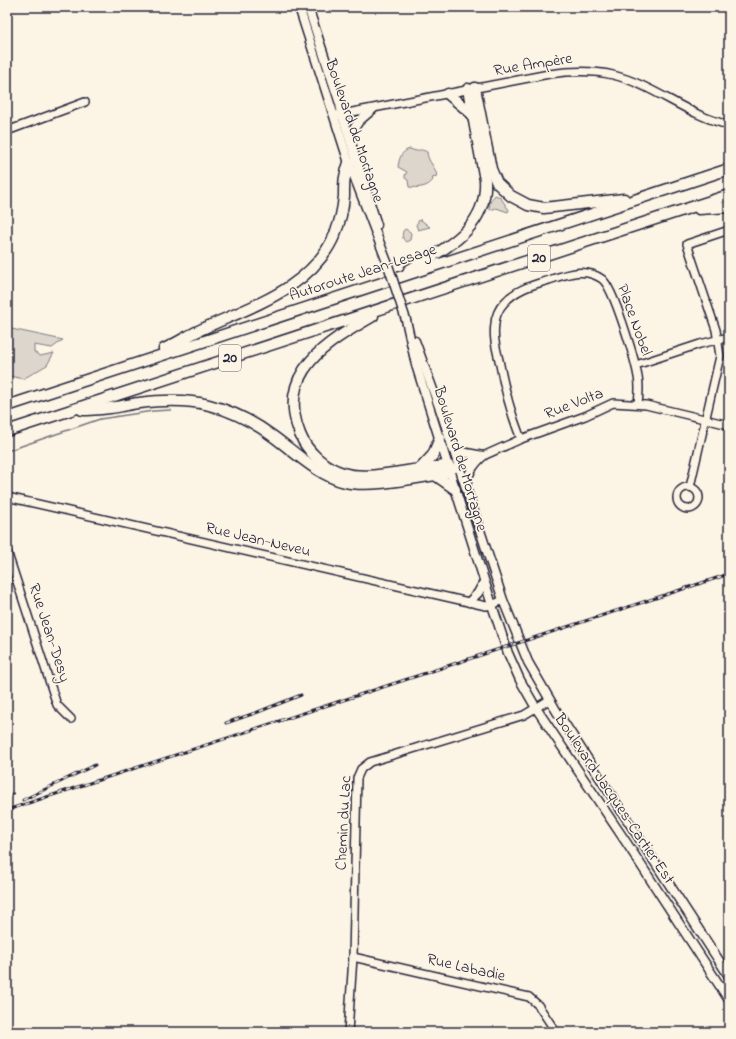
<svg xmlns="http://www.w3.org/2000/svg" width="736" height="1039" font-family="'Indie Flower',sans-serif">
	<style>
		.green { fill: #dcd6cc; stroke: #7f7c84 }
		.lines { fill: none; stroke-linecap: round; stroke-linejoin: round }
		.stream { stroke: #78757e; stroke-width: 1.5 }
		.minor-casing { stroke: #22223b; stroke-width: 10 }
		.major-casing { stroke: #22223b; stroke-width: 11 }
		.highway-casing { stroke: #22223b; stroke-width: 13 }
		.minor { stroke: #fcf5e5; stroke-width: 7 }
		.major { stroke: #fcf5e5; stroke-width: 8 }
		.highway { stroke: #fcf5e5; stroke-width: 10 }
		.rail-casing { stroke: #22223b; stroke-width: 3 }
		.rail { stroke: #fcf5e5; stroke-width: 1.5; stroke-dasharray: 4.5; stroke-linecap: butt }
		.major-bridge-casing { stroke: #22223b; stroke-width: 11; stroke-linecap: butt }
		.major-bridge { stroke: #fcf5e5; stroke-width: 8 }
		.labels { text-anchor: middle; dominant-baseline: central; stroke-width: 3.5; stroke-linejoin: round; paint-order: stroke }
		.shield { fill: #fcf5e5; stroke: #63616e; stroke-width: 1 }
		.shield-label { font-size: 15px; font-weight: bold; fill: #22223b }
		.street-label { font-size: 16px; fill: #22223b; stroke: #fcf5e5 }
	</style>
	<rect width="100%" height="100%" fill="#fcf5e5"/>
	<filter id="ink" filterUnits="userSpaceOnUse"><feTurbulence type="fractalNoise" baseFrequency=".025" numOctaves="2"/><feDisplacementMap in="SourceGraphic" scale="8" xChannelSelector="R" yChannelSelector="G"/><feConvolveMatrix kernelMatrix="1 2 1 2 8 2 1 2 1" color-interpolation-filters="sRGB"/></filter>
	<g filter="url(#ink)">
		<g class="green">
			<path d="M410 149 416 151C420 149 423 150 427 152 428 163 435 165 437 176L432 177 433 180C427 188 418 188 409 187L408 180 405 178V175L407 172 398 167C399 159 401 151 410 149Z"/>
			<path d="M495 195 500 197 509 210 508 212 496 208 490 210C488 204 491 200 495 195Z"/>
			<path d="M419 220H421L430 227 418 230 416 225Z"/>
			<path d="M405 229 409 231 411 233 410 240 406 242C402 239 402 235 403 231Z"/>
			<path d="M7 328 63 340 52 348 34 345V352L40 356 54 353 47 365 23 379 10 376 7 377Z"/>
		</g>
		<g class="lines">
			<path class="stream" d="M7 451 100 419 153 411 171 410"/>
			<defs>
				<g id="minor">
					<path d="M337 115 549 74C570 71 592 70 613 75 654 85 688 116 729 125"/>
					<path d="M7 131 85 102"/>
					<path d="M636 365 700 344 729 337"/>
					<path d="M521 439C511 414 504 387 499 360 496 348 493 337 495 324 495 317 499 308 504 303 516 289 533 285 549 280 567 274 585 267 602 279 614 288 635 360 638 377 640 386 639 395 638 404"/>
					<path d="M454 469 521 439 585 416 613 403 646 405 729 425"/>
					<circle cx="688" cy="498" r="11"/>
					<path d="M690 487 720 356 716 330 687 244 729 230"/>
					<path d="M7 497 486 606 492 605 503 600"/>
					<path d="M7 551 57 705 71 719"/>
					<path d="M353 957 529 997 538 1005 556 1032"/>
					<path d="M348 1032 353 957 357 778 361 769 370 762 524 715 549 700"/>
				</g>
				<g id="major">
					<path d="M299 7 349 163 387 262"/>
					<path d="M308 7 340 104 342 115 377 225"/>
					<path d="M349 136 359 121 373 109"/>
					<path d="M406 320 416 365 492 605 508 653 520 680 536 708 626 842 729 1000"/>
					<path d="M415 341 440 409 503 600 528 662 557 712 729 976"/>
					<path d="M452 447 461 452 483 456"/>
					<path d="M466 487C468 473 473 465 483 456"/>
					<path d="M469 602 478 593 484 582"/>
				</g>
				<g id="highway">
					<path d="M475 88 491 169 497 183 511 196 528 205 544 208 624 199"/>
					<path d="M448 94 472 114"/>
					<path d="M699 209 729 207"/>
					<path d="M409 270C445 248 488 229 485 180L468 89"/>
					<path d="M373 316C328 342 275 372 300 434 307 452 324 467 343 473 371 482 418 466 449 466"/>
					<path d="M164 349C175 344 186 337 196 332 247 307 311 291 335 234 340 222 343 209 344 196 344 183 344 175 349 163"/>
					<path d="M7 406 729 169"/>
					<path d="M82 410C91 410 101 409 110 408 120 407 129 404 139 403 162 400 187 399 209 405 232 411 254 422 274 437 296 453 318 475 345 482 370 488 415 478 441 474L450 471"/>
					<path d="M7 431 729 195"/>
					<path d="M421 468 433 455 440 438"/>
					<path d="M435 475 455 489"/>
				</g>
			</defs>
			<use href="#minor" class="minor-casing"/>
			<use href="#major" class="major-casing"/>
			<use href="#highway" class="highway-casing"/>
			<use href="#minor" class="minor"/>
			<use href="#major" class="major"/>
			<use href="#highway" class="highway"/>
			<defs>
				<g id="rail">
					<path d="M226 723 258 712 301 695"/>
					<path d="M7 796 13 794"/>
					<path d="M23 800 95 765"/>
					<path d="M7 810 729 574"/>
				</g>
			</defs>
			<use href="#rail" class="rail-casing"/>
			<use href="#rail" class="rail"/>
			<defs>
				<path id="major-bridge" d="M387 262 406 320"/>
			</defs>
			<use href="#major-bridge" class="major-bridge-casing"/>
			<use href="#major-bridge" class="major-bridge"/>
		</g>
	</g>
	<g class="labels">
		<g class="shield">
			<rect x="528" y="245" width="22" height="26" rx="3"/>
			<rect x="219" y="345" width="22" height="26" rx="3"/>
		</g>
		<g class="shield-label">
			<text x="539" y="258">20</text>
			<text x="230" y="358">20</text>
		</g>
		<g class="street-label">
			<text transform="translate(533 65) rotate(-9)">Rue Ampère</text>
			<text transform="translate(354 131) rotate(71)">Boulevard de Mortagne</text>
			<text transform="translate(363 273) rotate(-18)">Autoroute Jean-Lesage</text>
			<text transform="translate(634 320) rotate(70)">Place Nobel</text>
			<text transform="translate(574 404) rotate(-21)">Rue Volta</text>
			<text transform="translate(460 459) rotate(73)">Boulevard de Mortagne</text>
			<text transform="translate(258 540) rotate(13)">Rue Jean-Neveu</text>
			<text transform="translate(49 633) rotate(72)">Rue Jean-Desy</text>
			<text transform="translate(614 799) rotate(56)">Boulevard Jacques-Cartier Est</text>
			<text transform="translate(344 823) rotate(-87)">Chemin du Lac</text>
			<text transform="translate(466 968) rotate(13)">Rue Labadie</text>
		</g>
	</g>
	<rect width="736" height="1039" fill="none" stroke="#fcf5e5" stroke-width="24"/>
	<rect x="12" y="12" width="712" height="1015" fill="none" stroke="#22223b" stroke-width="1.5" filter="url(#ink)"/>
</svg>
